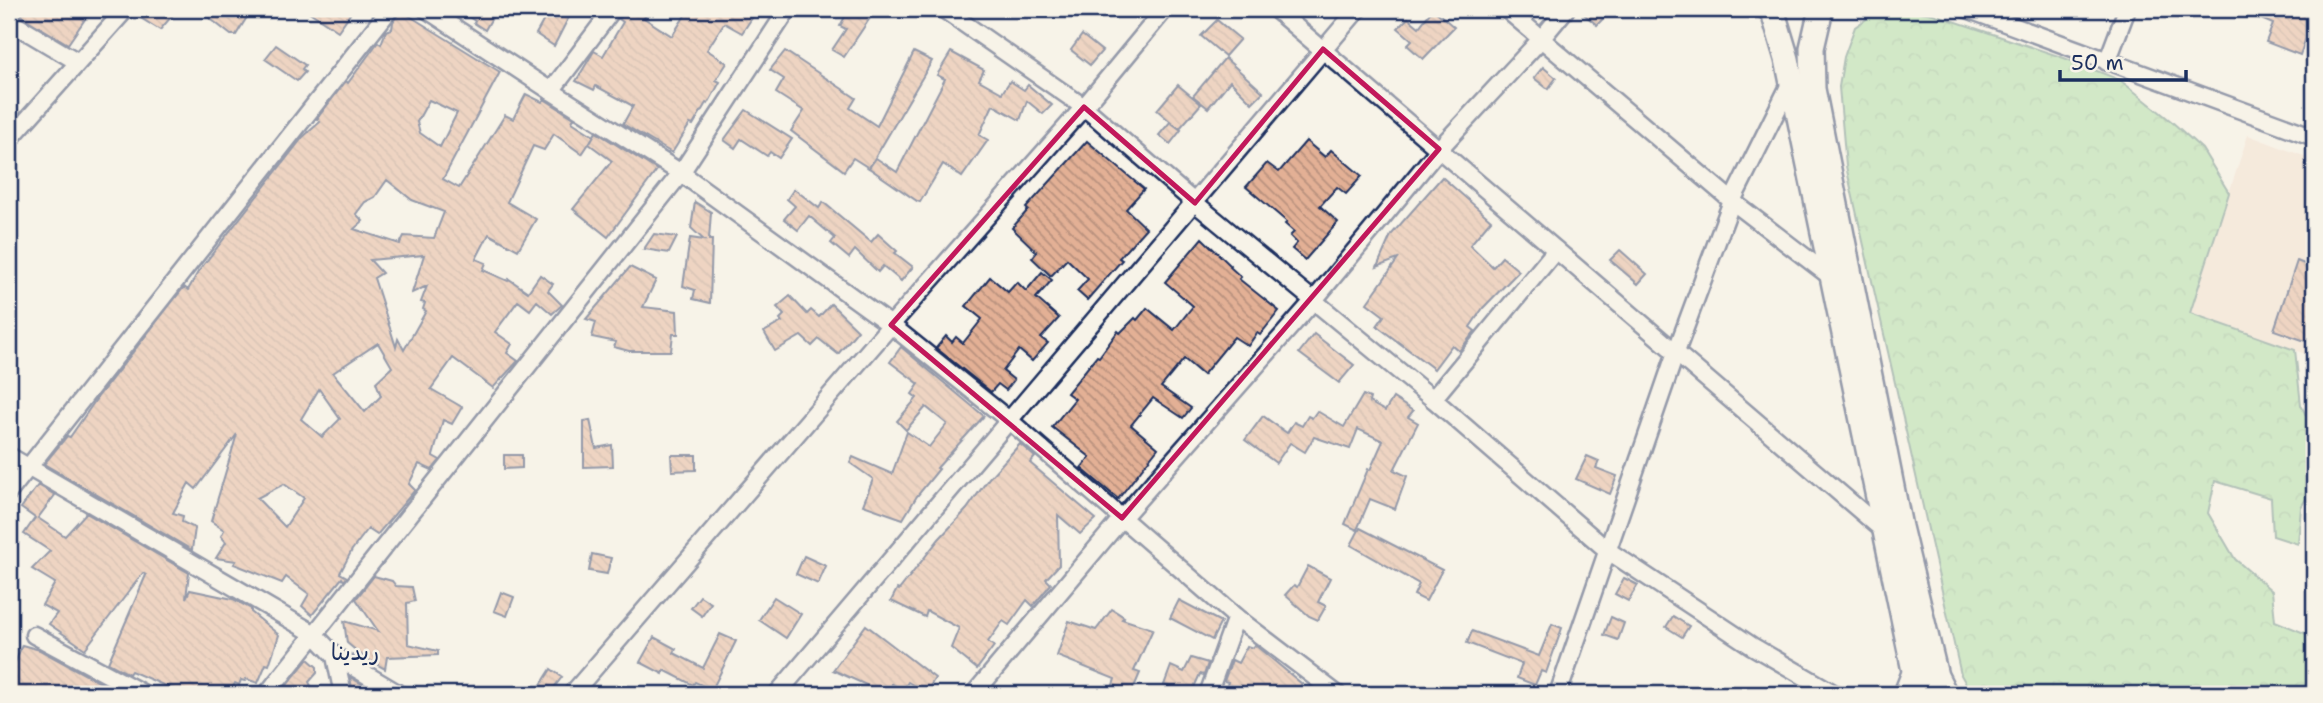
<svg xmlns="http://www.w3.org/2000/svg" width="2323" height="703" font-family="'Shantell Sans','Playpen Sans Arabic',sans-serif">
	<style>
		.built { fill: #f1dfcf }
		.forest { fill: url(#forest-crowns); stroke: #608680; stroke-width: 2 }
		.building { fill: url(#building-back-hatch); stroke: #1b2f5e; stroke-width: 2; fill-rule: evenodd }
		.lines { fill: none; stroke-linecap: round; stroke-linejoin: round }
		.minor-casing { stroke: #1b2f5e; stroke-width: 21 }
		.secondary-casing { stroke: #1b2f5e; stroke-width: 28 }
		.minor { stroke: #f7f3e8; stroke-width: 16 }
		.secondary { stroke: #f7f3e8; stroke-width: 23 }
		.marked { fill: none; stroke: #c2185b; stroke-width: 5; stroke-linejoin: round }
		.labels { text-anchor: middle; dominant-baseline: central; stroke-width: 5; stroke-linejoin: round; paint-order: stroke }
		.neighbourhood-label { font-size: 23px; fill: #1b2f5e; stroke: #f7f3e8 }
	</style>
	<defs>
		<pattern id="forest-crowns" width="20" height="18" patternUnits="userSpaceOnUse" patternTransform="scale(1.75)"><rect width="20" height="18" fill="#a4dca1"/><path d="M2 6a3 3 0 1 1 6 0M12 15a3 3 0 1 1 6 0" fill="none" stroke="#8dbd8d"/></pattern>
		<pattern id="building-back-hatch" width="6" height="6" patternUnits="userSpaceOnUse" patternTransform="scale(1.75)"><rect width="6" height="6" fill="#e3b095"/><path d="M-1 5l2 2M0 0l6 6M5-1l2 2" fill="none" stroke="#b7907d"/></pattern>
	</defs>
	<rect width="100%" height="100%" fill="#f7f3e8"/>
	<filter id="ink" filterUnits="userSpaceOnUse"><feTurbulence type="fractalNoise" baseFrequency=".0143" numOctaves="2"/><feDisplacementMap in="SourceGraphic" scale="14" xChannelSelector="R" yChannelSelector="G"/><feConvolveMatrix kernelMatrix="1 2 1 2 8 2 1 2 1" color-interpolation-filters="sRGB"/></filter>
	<g filter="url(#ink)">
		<path class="built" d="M2248 135 2314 160V357L2190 313Z"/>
		<path class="forest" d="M1902 9 1933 14 2064 58 2120 80 2171 121 2202 149 2229 193 2190 313 2295 350 2301 405 2314 432V486L2301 507 2298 544 2273 536 2271 498 2215 481 2208 513 2235 559 2272 591 2275 621 2314 637V694H1980L1969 689 1961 675 1846 166 1839 87 1844 57 1855 27 1877 12Z"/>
		<g class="building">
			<path d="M26 9H92L68 44 21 16Z"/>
			<path d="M146 9H178L160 30 139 17Z"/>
			<path d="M198 9H252L236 35H231Z"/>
			<path d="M305 9H341L350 14 338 31Z"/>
			<path d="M456 9H497L485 30 474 23 475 21Z"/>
			<path d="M550 9H573L554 46 536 34Z"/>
			<path d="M626 9H650L644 18 672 36 689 9H758L742 33 724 23 707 50 727 63 716 80 720 82 708 104 706 103 693 125 690 124 672 153 623 124 633 106 596 86 594 90 576 81 594 51 603 56 623 22 619 19Z"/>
			<path d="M849 9H876L844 57 832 50 846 29 840 26Z"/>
			<path d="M1433 9 1454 27 1423 59 1407 45 1412 40 1398 28 1408 18 1419 27Z"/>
			<path d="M1578 9H1612L1597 25Z"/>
			<path d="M2237 9H2287L2313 18 2300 55 2266 42 2273 24Z"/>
			<path d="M400 10 500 72 443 179 459 188 505 115 513 119 526 94 542 102 544 99 574 118 572 122 594 136 582 154 554 134 544 150 533 146 507 202 536 219 518 250 489 234 476 259 486 263 483 270 508 281 509 279 528 292 540 275 553 284 548 291 562 305 552 314 537 301 530 310 518 301 495 332 512 344 507 353 518 361 493 388 453 358 431 389 462 407 452 424 443 420 433 456 440 460 432 470 419 464 409 484 415 490 377 535 368 529 352 550 340 573 347 577 344 581 342 578 312 615 302 606 309 594 286 577 282 583 234 564 236 561 216 558 226 542 221 536 224 530 211 521 237 434 196 489 189 483 173 513 183 516 182 522 195 528 192 550 44 464 67 436 70 437 97 398 184 287 188 290 198 272 303 137 320 122 317 119 319 116 346 81 348 83 378 42 381 44 386 31 392 29 393 22ZM429 100 457 113 440 147 420 133 417 122ZM387 180 412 200 444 212 434 238 404 236 400 244 354 229 363 221 356 214 365 202 375 197ZM424 255 412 293 427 286 421 302 425 303 423 309 426 311 404 350 398 339 396 347 374 278 382 273 370 260ZM378 343 392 367 376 382 381 396 365 412 333 373ZM319 389 340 419 322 437 301 419ZM284 484 304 498 285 527 257 498Z"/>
			<path d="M1217 20 1240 39 1225 56 1201 36Z"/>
			<path d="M1082 35 1102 51 1090 65 1071 50Z"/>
			<path d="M276 45 305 65 302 69 305 72 297 81 265 59Z"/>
			<path d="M785 51 856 98 850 108 877 126 914 52 932 61 869 168 853 158 844 171 791 131 804 111 776 93 784 79 770 70Z"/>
			<path d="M951 52 984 70 979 80 1002 93 1010 81 1024 90 1028 85 1052 105 1043 114 1027 101 1020 120 993 105 979 135 988 140 962 177 943 164 920 202 917 201 869 168 876 158 897 172 945 79 937 75Z"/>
			<path d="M1225 58 1263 92 1252 103 1230 81 1208 108 1193 96Z"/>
			<path d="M1543 67 1556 78 1548 89 1534 78Z"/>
			<path d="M1178 85 1201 104 1179 129 1157 110Z"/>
			<path d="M746 110 792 139 779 158 770 152 767 156 741 139 735 148 724 140Z"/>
			<path d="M1170 122 1181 130 1170 144 1159 135Z"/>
			<path d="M596 132 657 170 608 237 573 209 612 161 589 144Z"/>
			<path d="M1087 141 1144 189 1126 209 1146 228 1119 258 1122 260 1087 300 1077 291 1088 279 1067 259 1051 276 1032 258 1037 252 1012 228 1028 210 1026 208Z"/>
			<path d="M1306 141 1325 157 1331 150 1362 176 1346 194 1337 187 1320 206 1338 222 1305 260 1292 249 1297 243 1290 236 1294 232 1285 224 1287 222 1246 187 1267 163 1279 172Z"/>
			<path d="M1442 177 1491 220 1470 245 1493 267 1502 257 1519 271 1483 308 1470 327 1475 331 1459 351 1452 345 1434 369 1377 326 1384 316 1367 303 1398 259 1377 267 1391 235Z"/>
			<path d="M794 189 819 208 823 202 871 242 878 234 897 251 895 253 913 267 901 281 883 266 878 272 855 250 849 258 831 243 835 238 809 216 798 230 784 219 795 206 787 199Z"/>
			<path d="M695 202 711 212 709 240H712L710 303 693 299 695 290 683 286 690 238 704 240 691 228Z"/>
			<path d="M654 234 677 237 669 253 644 249Z"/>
			<path d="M1202 238 1231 266 1230 267 1241 277 1239 279 1279 311 1260 335 1257 333 1248 346 1234 337 1203 375 1184 359 1161 387 1191 408 1183 418 1153 398 1131 425 1158 448 1118 499 1081 468 1090 457 1052 427 1075 399 1067 393 1097 356 1099 357 1118 331 1120 333 1135 318 1137 320 1147 308 1174 330 1193 306 1165 282Z"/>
			<path d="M1620 250 1647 274 1638 284 1610 260Z"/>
			<path d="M2297 261 2314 268V344L2274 330Z"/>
			<path d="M630 267 656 280 643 307 677 311 678 334H673L671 351H629L614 347 616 342 592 337 596 322 586 319Z"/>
			<path d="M1042 272 1052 280 1036 298 1059 318 1041 338 1048 343 1032 361 1019 350 1003 371 1014 380 1006 390 998 384 991 392 936 348 946 336 952 342 956 337 963 343 982 319 966 306 990 277 1008 292 1017 282 1026 291Z"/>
			<path d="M790 296 807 314 811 310 819 317 831 304 858 330 838 354 819 339 812 346 801 336 775 351 764 332 782 322 780 319 784 315 777 307Z"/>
			<path d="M1314 334 1354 365 1339 383 1299 353Z"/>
			<path d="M901 347 984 416 937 468 939 469 917 496 903 519 863 505 873 479 850 463 853 457 892 474 907 432 929 447 947 424 926 407 906 430 897 421 917 398 912 394 919 384 890 362Z"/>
			<path d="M1363 395 1370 398 1369 402 1385 411 1393 398 1413 411 1408 417 1418 423 1394 470 1407 476 1395 509 1370 499 1357 530 1345 524 1368 469 1370 470 1383 441 1358 429 1350 449 1314 437 1305 452 1290 443 1276 463 1245 440 1263 416 1287 433 1294 422 1302 426 1308 416 1312 418 1317 411 1344 427Z"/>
			<path d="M590 420 596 448 612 445 613 466 584 467V421Z"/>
			<path d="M1020 444 1035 457 1030 463 1096 519 1080 534 1058 515 1059 565 1046 579 1051 584 1033 606 1027 600 1009 625 1003 621 988 642 994 646 977 669 951 648 959 628 927 611 925 617 891 601 897 589 899 590 939 539 967 509 989 478Z"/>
			<path d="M504 455H522V468L504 469Z"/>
			<path d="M671 455H696V470L672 471Z"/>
			<path d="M1587 456 1599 461 1596 468 1617 476 1610 494 1576 479Z"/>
			<path d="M38 485 55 495 38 518 65 536 86 513 189 573 186 598 190 590 233 599 251 609V612L279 635 269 665 266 664 258 683 246 679 245 681 241 680 239 685 235 683 230 694H184L131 671 129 674 108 663 146 575 143 573 85 649 49 624 57 613 42 605 55 583 32 569 50 551 24 534 35 518 21 508Z"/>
			<path d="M1360 528 1442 570 1426 601 1414 595 1419 584 1351 545Z"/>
			<path d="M592 554 611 558 607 574 589 571Z"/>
			<path d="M804 556 826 566 818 584 796 574Z"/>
			<path d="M1308 566 1330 578 1318 602 1326 606 1318 620 1309 616 1285 595 1294 585 1297 587Z"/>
			<path d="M374 576 392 581 396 586 412 587 415 601 407 603 408 644 438 651V655L387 657 385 669 365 658 347 643 344 621 378 631 356 599Z"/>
			<path d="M1624 578 1638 585 1628 601 1615 594Z"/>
			<path d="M501 592 514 597 507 616 494 611Z"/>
			<path d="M700 596 711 603 702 616 691 608Z"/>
			<path d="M774 597 801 614 786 638 759 620Z"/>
			<path d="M1179 600 1221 622 1212 640 1170 618Z"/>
			<path d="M1112 609 1124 617 1122 619 1153 629 1134 671 1140 673 1132 692 1113 685 1115 679 1057 656 1069 621 1096 630Z"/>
			<path d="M1673 616 1689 626 1682 637 1666 627Z"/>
			<path d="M1611 617 1624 623 1618 640 1604 635Z"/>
			<path d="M1552 624 1562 628 1546 673 1541 671 1535 685 1517 678 1522 664 1467 643 1472 631 1539 656Z"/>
			<path d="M866 625 935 678 926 693 908 682 903 690 892 684 889 694H871L873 688 833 670Z"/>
			<path d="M720 634 736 641 712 690 695 682 693 685 664 670 663 674 640 662 654 637 676 649 674 653 703 668Z"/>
			<path d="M22 645 40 650 121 694H9V678Z"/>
			<path d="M1255 645 1302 684 1294 694H1224L1228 682 1224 681 1232 660 1238 663 1247 646 1253 648Z"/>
			<path d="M1191 658 1208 663 1204 675 1200 674 1191 694H1185L1164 685 1171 666 1184 672Z"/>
			<path d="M308 659 317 667V673L309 682 315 694H280Z"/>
			<path d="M551 669 562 677 549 694 539 688Z"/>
			<path d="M350 677 379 694H353Z"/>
		</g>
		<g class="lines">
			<defs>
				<g id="minor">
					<path d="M426 9 551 91 681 173 891 325 1010 421 1236 617 1337 694"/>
					<path d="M943 9 1084 107 1195 203 1433 399 1607 550 1752 646 1835 694"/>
					<path d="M1275 9 1884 531"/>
					<path d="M1506 9 1732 201 1831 277"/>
					<path d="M1763 9 1769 13"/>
					<path d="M1967 9 2314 137"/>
					<path d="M9 21 78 62"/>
					<path d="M2107 62 2127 9"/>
					<path d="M551 91 613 9"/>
					<path d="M9 140 126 9"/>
					<path d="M1433 399 1556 250"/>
					<path d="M9 456 313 633 335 656 399 694"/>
					<path d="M9 492 390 9"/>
					<path d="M34 635 144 694"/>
					<path d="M335 656 343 694"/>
					<path d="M267 694 681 173 788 9"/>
					<path d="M572 694 891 325 1084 107 1165 9"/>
					<path d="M777 694 1358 9"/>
					<path d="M974 694 1122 518 1314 300 1439 149 1542 38 1566 9"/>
					<path d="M1208 694 1236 617"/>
					<path d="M1558 694 1676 352 1732 201 1791 82"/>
					<path d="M1902 694 1913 666"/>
				</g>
				<g id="secondary">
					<path d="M1821 9 1812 48 1813 89 1900 527 1936 676 1945 694"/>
					<path d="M1775 19 1787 59 1913 666 1923 694"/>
				</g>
			</defs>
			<use href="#minor" class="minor-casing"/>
			<use href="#secondary" class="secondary-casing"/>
			<use href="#minor" class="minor"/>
			<use href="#secondary" class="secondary"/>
		</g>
	</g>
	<path d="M0 0H2323V703H0ZM1323 49 1439 149 1122 518 891 325 1084 107 1195 203Z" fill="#f7f3e8" fill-opacity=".55" fill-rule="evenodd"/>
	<path class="marked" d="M1323 49 1439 149 1122 518 891 325 1084 107 1195 203Z"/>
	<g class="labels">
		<g class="neighbourhood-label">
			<text x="355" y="652">ريدينا</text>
		</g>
	</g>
	<rect width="2323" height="703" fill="none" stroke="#f7f3e8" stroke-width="35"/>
	<rect x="18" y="18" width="2288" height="668" fill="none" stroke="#1b2f5e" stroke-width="2.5" filter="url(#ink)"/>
	<path d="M2060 70v10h126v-10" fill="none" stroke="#1b2f5e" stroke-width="3.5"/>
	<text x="2071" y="70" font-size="21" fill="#1b2f5e" stroke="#f7f3e8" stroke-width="5" paint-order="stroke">50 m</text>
</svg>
